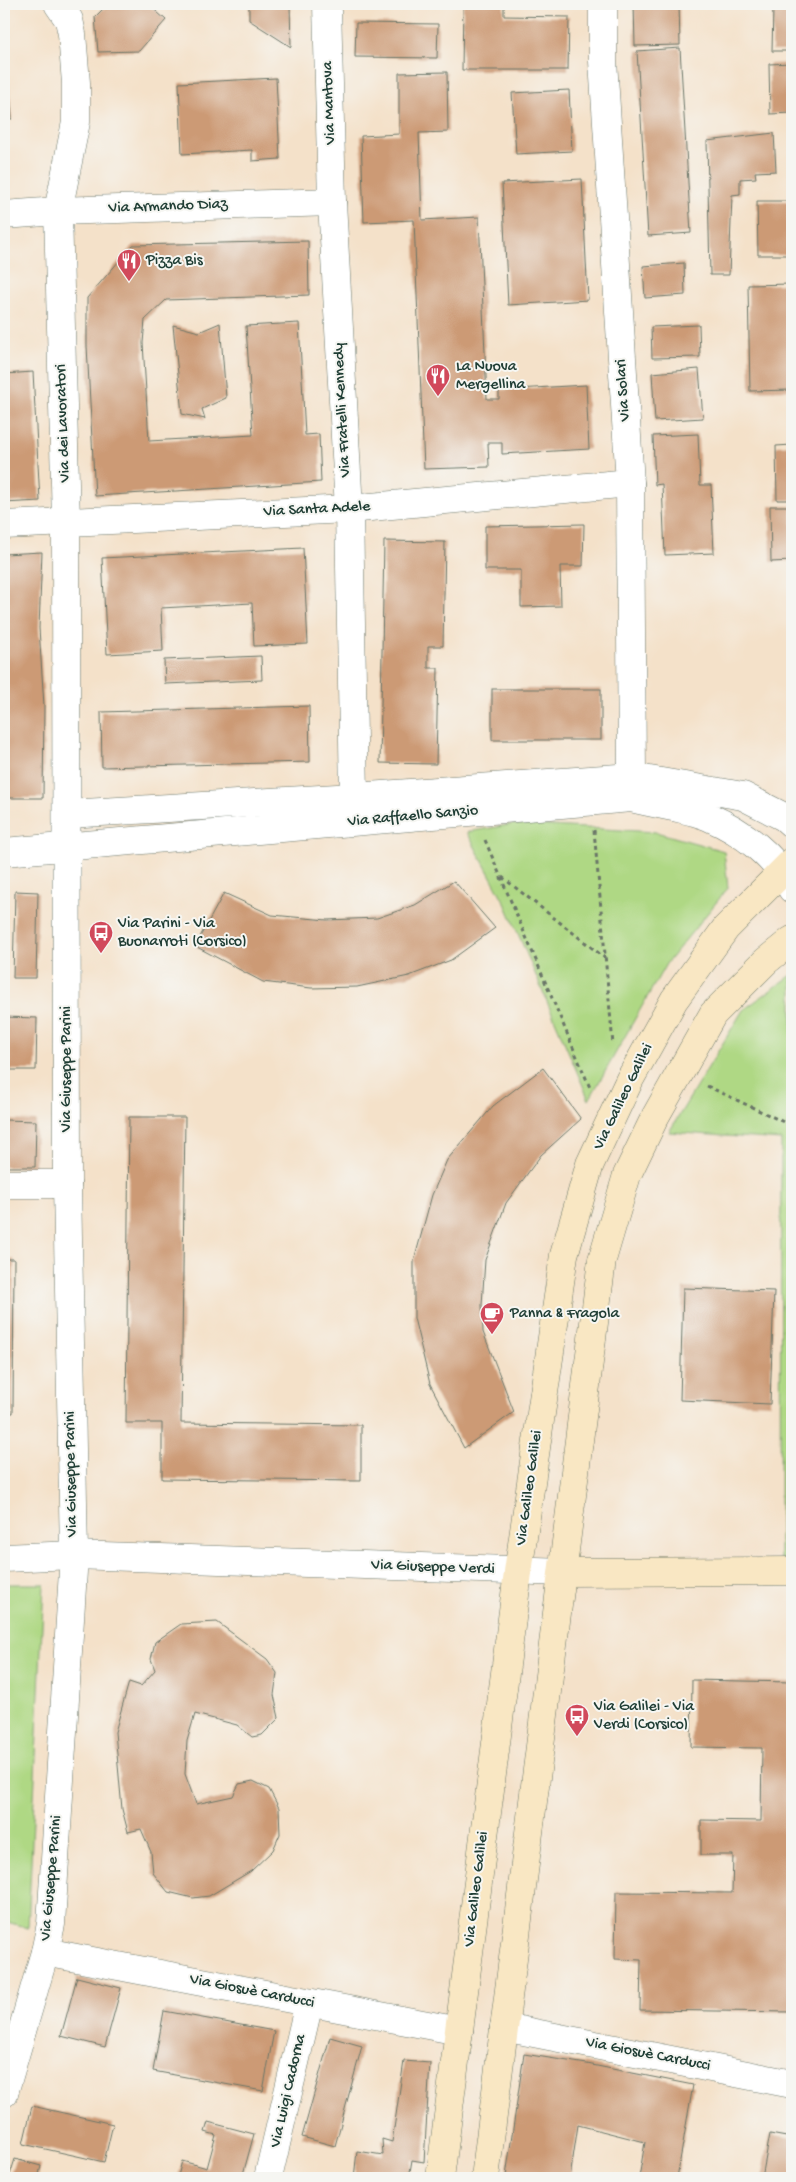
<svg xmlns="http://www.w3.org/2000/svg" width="796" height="2182" font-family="'Gochi Hand',sans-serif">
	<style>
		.green { fill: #afd884; stroke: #678a5c }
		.building { fill: #cc9a75 }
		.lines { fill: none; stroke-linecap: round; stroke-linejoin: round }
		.street-casing { stroke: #6a7668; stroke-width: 29 }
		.secondary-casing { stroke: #6a7668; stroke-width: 29 }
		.path { stroke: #6a7668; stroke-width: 3; stroke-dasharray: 4 4; stroke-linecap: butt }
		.street { stroke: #fff; stroke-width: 28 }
		.secondary { stroke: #f9e7c3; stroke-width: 28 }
		.labels { text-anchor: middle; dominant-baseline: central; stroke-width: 4; stroke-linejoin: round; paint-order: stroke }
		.street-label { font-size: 16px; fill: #1f3d34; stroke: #f6f6f2 }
		.poi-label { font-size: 16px; fill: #1f3d34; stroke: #f6f6f2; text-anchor: start }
	</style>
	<rect width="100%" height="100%" fill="#f6f6f2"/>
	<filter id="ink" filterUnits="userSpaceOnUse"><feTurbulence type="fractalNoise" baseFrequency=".02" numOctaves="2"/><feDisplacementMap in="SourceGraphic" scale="10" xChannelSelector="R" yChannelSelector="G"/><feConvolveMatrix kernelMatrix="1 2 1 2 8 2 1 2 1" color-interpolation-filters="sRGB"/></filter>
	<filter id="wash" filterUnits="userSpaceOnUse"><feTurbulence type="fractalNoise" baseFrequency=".0096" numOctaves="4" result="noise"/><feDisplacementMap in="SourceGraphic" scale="20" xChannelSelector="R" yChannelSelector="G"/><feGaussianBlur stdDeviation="1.12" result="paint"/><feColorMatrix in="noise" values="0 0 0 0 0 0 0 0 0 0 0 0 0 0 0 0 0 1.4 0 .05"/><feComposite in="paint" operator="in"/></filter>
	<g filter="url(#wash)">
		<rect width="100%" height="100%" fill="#f4e1c9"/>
		<g class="green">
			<path d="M514 824 656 832 724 851 728 888 666 964 589 1100 505 903 467 832Z"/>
			<path d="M792 975V1559H780L781 1140 669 1132 743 1010Z"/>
			<path d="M4 1584H44L28 1928 4 1921Z"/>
		</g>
		<g id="blocks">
			<g class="building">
				<path d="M108 4H148L166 20 139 51 98 52 95 17Z"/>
				<path d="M249 4H290L291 47 249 20Z"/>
				<path d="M359 4H418V6L359 7Z"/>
				<path d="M463 4H504V16L569 17 568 70H462Z"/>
				<path d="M634 4H679L680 45 635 46Z"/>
				<path d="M773 9 792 10V51H772Z"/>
				<path d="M4 22 12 119 4 120Z"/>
				<path d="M356 23 438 24 437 58 355 57Z"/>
				<path d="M680 48 691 233 648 236 637 51Z"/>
				<path d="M792 63V113L770 114 769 64Z"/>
				<path d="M447 72 448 132 419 133 422 220 479 217 487 399H499V390L586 385 589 449 502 454V443H488L489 467 424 469 414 220 364 222 361 136 399 134V73Z"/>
				<path d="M276 78 280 159 252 161V150L182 154 179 83Z"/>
				<path d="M569 90 572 151 516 154 512 93Z"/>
				<path d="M774 133 776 171 755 172 756 178 740 179V194L732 195 729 275H710L707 141Z"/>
				<path d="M582 179 588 300 508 305 502 183Z"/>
				<path d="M757 201H792V255H758Z"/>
				<path d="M308 241 309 295 166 300 145 320 143 343 149 441 253 435 246 326 299 323 305 435 319 434 321 482 95 496 87 346V298L133 245Z"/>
				<path d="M684 263 685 295 645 298 643 266Z"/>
				<path d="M792 284V390L750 391 748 285Z"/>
				<path d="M220 323 226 398 202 409 205 419 182 414 173 325 199 332Z"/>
				<path d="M699 325 700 357 652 358 651 327Z"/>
				<path d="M699 369 703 418 655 421 652 373Z"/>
				<path d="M33 372 40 501 4 503V374Z"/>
				<path d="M698 434 700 485H711L714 553 665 555 662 484 655 485 653 436Z"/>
				<path d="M792 445V500H777L776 446Z"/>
				<path d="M770 506H792V561L771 562Z"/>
				<path d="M584 524 583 566H560L561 606 521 607V570H485V526Z"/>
				<path d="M384 541 445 542 443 646H428V668H438L436 764 380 763Z"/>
				<path d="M303 548 308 644 254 646 252 603 161 608 163 651 107 654 102 558Z"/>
				<path d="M42 552 39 628 44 706 43 798H4V554Z"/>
				<path d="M261 656 262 680 165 684 164 660Z"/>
				<rect x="492" y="689" width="109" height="51"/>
				<path d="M309 706 310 762 102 767 101 712Z"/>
				<path d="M454 881 495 928 451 960 409 976 357 987 311 988 263 982 195 946 224 893 272 915 327 920 377 918 415 905Z"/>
				<path d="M15 891 38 892 36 978H13Z"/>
				<path d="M4 1017 37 1018 36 1070H4Z"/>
				<path d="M543 1068 581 1119 541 1155 506 1203 485 1260 482 1305 483 1332 514 1412 464 1448 430 1384 414 1318V1261L432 1195 447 1160 493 1106Z"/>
				<path d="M129 1117H185L181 1423 361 1425V1481L162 1479V1423H126Z"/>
				<path d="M4 1120 36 1121 35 1167H4Z"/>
				<path d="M4 1259H14L13 1413H4Z"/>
				<path d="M683 1288 774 1291 770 1404 680 1400Z"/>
				<path d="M217 1622 267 1659 277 1673 274 1695 279 1718 262 1735 252 1737 237 1725 195 1714 187 1741 185 1774 196 1804 233 1796 239 1784 253 1781 269 1789 279 1808 280 1834 273 1850 251 1871 209 1896 193 1898 168 1892 153 1873 151 1852 141 1829 128 1832 122 1809 115 1732 129 1682 141 1686 155 1670 151 1659 155 1642 181 1624Z"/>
				<path d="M692 1680 792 1682V2012L640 2010 641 1960 615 1959 616 1892 732 1893 733 1855H701V1820L761 1821 762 1748 691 1747Z"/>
				<path d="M77 1977 121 1988 105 2047 61 2036Z"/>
				<path d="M164 2011 274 2031 263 2091 153 2071Z"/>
				<path d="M330 2037 362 2046 335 2146 302 2137Z"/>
				<path d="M524 2054 587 2064 693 2085 677 2178H639L645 2142 578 2125 570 2178 506 2176Z"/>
				<path d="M404 2061 430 2063 424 2162 412 2160 409 2178H354L357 2151 383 2155 382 2139 392 2142Z"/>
				<path d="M32 2106 113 2124 104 2162 23 2144Z"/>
				<path d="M208 2122 254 2134 242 2178H188L178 2176 182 2161 207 2168 216 2135 205 2132Z"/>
				<path d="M770 2134 792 2138V2178H762Z"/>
				<path d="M15 2159 41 2166 38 2178H9Z"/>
			</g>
		</g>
	</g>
	<g filter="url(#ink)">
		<use href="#blocks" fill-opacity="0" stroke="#6a7668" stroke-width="1"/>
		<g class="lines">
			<defs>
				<g id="street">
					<path d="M327 4 332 202 349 509 354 797"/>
					<path d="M603 4V61L630 483 632 777"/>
					<path d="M4 215 58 211 332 202"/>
					<path d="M4 525 349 509 630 483"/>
					<path d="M67 814 354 797 632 777 743 796 784 817 792 824"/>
					<path d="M4 852 631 798C653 804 689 808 709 817 743 832 775 856 792 889"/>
					<path d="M4 1184H67"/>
					<path d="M4 1558 74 1555 564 1572"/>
					<path d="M45 1952 459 2031"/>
					<path d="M504 2027 792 2084"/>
					<path d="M4 2093 45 1952 51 1924 74 1555 67 1184 66 522 58 211 76 122V83L72 34 69 20 58 4"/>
					<path d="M268 2178 309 2003"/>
				</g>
				<g id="secondary">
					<path d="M564 1572 792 1571"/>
					<path d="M440 2178 518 1572 564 1255 590 1164 630 1079 674 1000 726 928 792 862"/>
					<path d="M485 2178 602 1260 627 1175 655 1117 713 1014 766 961 792 940"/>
				</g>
			</defs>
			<use href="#street" class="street-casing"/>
			<use href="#secondary" class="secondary-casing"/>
			<g class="path">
				<path d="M594 830 613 1045"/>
				<path d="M485 840 591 1090"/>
				<path d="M502 877 605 958"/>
				<path d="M707 1086 792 1126"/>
			</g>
			<use href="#street" class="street"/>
			<use href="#secondary" class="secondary"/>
		</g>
	</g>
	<defs>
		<symbol id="restaurant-pin" viewBox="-11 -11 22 30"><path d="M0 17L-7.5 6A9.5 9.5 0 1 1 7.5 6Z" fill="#d1495b" stroke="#f6f6f2"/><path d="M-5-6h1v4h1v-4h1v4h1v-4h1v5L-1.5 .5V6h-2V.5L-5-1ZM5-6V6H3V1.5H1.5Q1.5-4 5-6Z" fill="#fff"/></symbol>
		<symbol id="bus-pin" viewBox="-11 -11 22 30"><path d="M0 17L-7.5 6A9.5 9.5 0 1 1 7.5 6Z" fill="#d1495b" stroke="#f6f6f2"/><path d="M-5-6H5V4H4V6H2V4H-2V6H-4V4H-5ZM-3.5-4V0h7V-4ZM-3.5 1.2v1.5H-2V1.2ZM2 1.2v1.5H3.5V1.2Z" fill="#fff"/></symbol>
		<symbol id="cafe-pin" viewBox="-11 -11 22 30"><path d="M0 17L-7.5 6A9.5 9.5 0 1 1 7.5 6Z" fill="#d1495b" stroke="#f6f6f2"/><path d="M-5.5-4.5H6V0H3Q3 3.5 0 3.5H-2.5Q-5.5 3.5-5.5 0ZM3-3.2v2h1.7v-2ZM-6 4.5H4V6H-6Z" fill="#fff"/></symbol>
	</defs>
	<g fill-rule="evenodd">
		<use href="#restaurant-pin" x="115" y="247" width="28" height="38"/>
		<use href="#restaurant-pin" x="424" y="362" width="28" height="38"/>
		<use href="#bus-pin" x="87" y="919" width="28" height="38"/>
		<use href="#cafe-pin" x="478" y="1300" width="28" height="38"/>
		<use href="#bus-pin" x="563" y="1702" width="28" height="38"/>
	</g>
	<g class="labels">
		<g class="street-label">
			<text transform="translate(330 103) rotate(-92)">Via Mantova</text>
			<text transform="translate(168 207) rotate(-2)">Via Armando Diaz</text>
			<text transform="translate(624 390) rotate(-94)">Via Solari</text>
			<text transform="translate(343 410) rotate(-93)">Via Fratelli Kennedy</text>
			<text transform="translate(64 423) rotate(-92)">Via dei Lavoratori</text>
			<text transform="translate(317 510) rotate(-3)">Via Santa Adele</text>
			<text transform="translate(413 817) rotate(-5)">Via Raffaello Sanzio</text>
			<text transform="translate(67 1069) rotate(-90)">Via Giuseppe Parini</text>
			<text transform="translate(624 1097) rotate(-64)">Via Galileo Galilei</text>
			<text transform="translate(72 1474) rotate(-91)">Via Giuseppe Parini</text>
			<text transform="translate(530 1488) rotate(-82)">Via Galileo Galilei</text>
			<text transform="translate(433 1568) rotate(2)">Via Giuseppe Verdi</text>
			<text transform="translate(52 1878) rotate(-85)">Via Giuseppe Parini</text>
			<text transform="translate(477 1889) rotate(-83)">Via Galileo Galilei</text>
			<text transform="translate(252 1992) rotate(11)">Via Giosuè Carducci</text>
			<text transform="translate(648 2055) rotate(11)">Via Giosuè Carducci</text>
			<text transform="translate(289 2091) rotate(-77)">Via Luigi Cadorna</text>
		</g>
		<g class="poi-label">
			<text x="146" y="261">Pizza Bis</text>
			<text x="456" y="367">La Nuova<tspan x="456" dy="18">Mergellina</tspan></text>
			<text x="118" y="924">Via Parini - Via<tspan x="118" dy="18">Buonarroti (Corsico)</tspan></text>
			<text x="510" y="1314">Panna &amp; Fragola</text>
			<text x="594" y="1707">Via Galilei - Via<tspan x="594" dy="18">Verdi (Corsico)</tspan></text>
		</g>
	</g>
	<rect width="796" height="2182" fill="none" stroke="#f6f6f2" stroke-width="20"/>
</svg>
